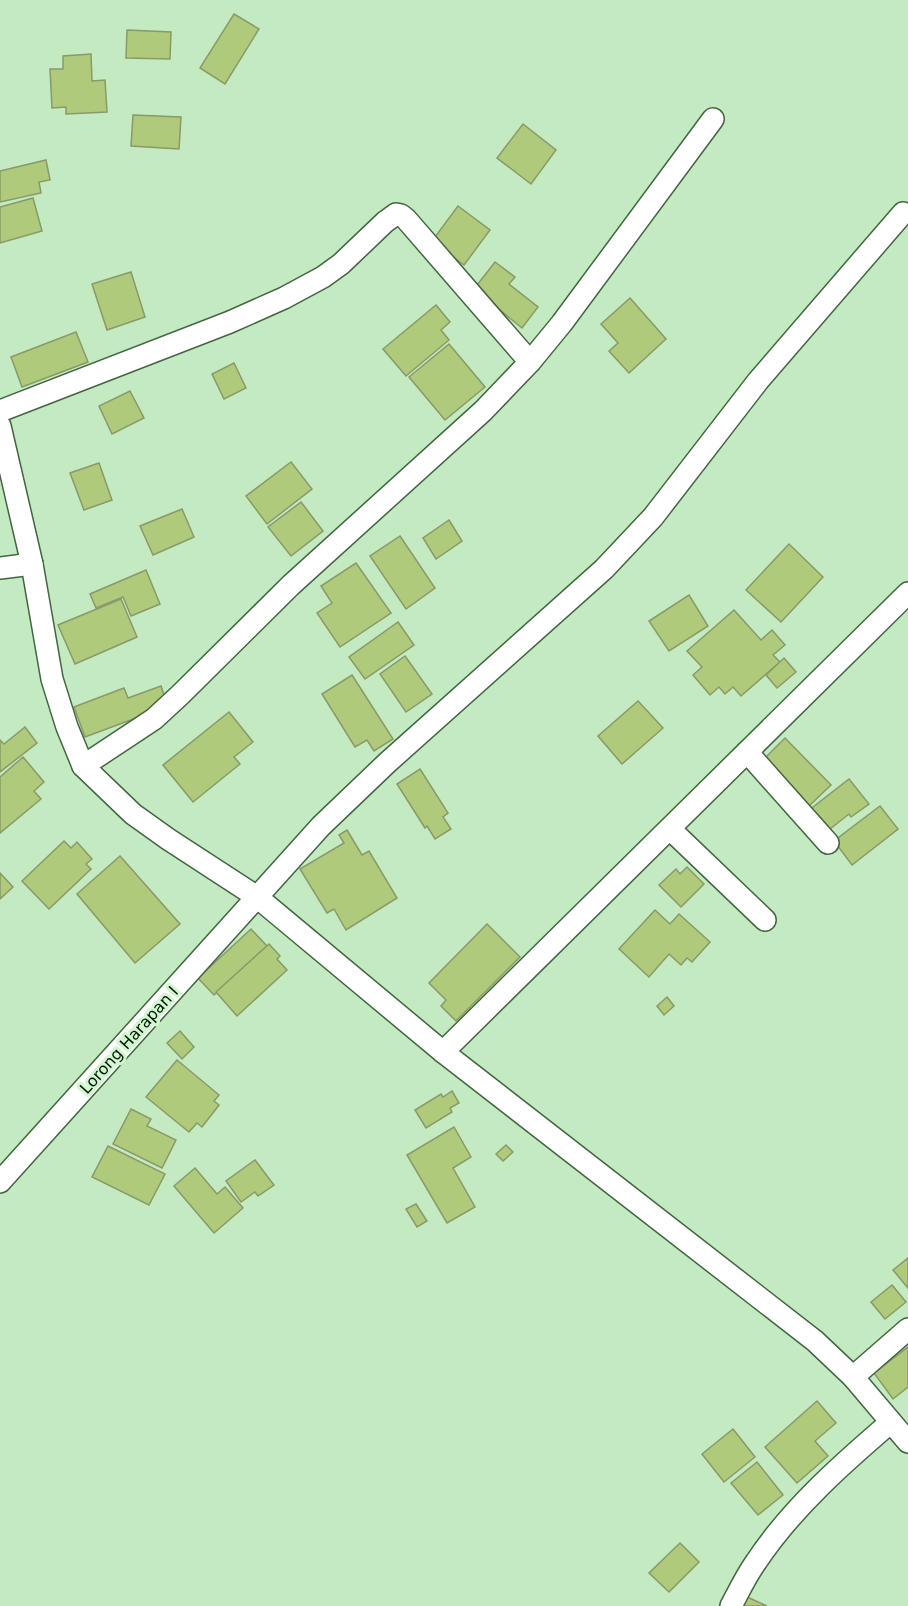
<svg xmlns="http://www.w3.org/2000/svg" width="908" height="1606" font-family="'DejaVu Sans',sans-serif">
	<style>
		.building { fill: #b0ca7b; stroke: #89996a; stroke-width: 1.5 }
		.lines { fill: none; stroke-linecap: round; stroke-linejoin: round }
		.minor-casing { stroke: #436542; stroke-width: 24 }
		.minor { stroke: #fff; stroke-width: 21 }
		.labels { text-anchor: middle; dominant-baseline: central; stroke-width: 6; stroke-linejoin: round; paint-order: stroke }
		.street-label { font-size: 16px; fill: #061406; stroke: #d0f7cd }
	</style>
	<rect width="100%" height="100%" fill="#c3eac0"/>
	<g class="building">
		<path d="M234 14 259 29 225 84 200 68Z"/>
		<path d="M127 30 171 32 170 59 126 58Z"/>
		<path d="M91 54 92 81 105 80 107 112 66 114V107L52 108 50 69H63V56Z"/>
		<path d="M133 115 181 117 179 149 131 146Z"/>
		<path d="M523 124 556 150 531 184 497 158Z"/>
		<path d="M46 160 50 180 39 182 41 193 0 202V171Z"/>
		<path d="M33 198 42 231 0 243V207Z"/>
		<path d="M458 206 490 230 464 265 432 241Z"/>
		<path d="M495 262 515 277 509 284 538 307 522 328 474 289Z"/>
		<path d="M131 272 145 317 107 330 92 284Z"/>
		<path d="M630 298 666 339 629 373 609 351 618 343 601 324Z"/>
		<path d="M436 305 450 322 441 330 449 340 406 376 383 349Z"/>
		<path d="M76 332 88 362 22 387 11 357Z"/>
		<path d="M449 344 485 387 445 420 409 377Z"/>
		<path d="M234 363 246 388 224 399 212 374Z"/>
		<path d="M130 391 144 418 112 434 99 406Z"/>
		<path d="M291 462 312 489 267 524 246 496Z"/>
		<path d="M99 463 112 500 84 510 70 473Z"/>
		<path d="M301 502 323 531 291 556 268 527Z"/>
		<path d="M182 509 194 537 153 555 140 526Z"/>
		<path d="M449 520 462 541 436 559 423 538Z"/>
		<path d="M400 536 435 588 406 609 370 556Z"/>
		<path d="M789 544 823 577 781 622 746 590Z"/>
		<path d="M356 563 391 613 340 647 317 613 332 603 321 586Z"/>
		<path d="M146 570 160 604 131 616 123 597 96 608 90 594Z"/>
		<path d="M689 595 708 626 669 651 649 621Z"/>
		<path d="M121 599 137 637 75 664 58 625Z"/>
		<path d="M734 610 761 640 772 630 785 645 773 655 780 662 741 696 733 687 725 694 719 687 710 695 693 675 702 667 687 651Z"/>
		<path d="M398 622 414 645 365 679 349 657Z"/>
		<path d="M405 656 432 694 406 712 380 674Z"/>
		<path d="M784 658 796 672 777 688 766 675Z"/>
		<path d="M352 675 393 739 374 751 367 740 355 747 322 694Z"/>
		<path d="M161 686 168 706 85 737 74 707 124 688 128 698Z"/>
		<path d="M638 701 663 728 622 764 598 736Z"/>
		<path d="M229 712 253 742 234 757 240 764 193 802 163 765Z"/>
		<path d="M25 727 37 743 0 772V740L4 744Z"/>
		<path d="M785 738 831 785 809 806 763 760Z"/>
		<path d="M23 757 44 782 34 791 41 799 0 833V777Z"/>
		<path d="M420 769 448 813 443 817 451 829 435 839 427 826 425 828 397 784Z"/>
		<path d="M849 779 869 804 851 817 849 814 825 833 808 811Z"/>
		<path d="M880 806 898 829 852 865 834 841Z"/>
		<path d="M347 830 362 855 369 851 397 898 346 930 334 909 327 913 300 869 344 843 339 835Z"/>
		<path d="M64 841 71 848 77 842 92 859 86 864 91 869 49 909 22 881Z"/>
		<path d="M120 856 180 924 135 963 77 894Z"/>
		<path d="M687 867 704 884 681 907 659 885 676 869 680 874Z"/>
		<path d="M0 873 13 887 0 899Z"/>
		<path d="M655 910 670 924 679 914 710 942 692 962 687 958 681 965 669 954 649 977 619 949Z"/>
		<path d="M487 924 520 957 456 1021 441 1006 446 1000 429 983Z"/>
		<path d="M251 929 267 946 214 995 198 978Z"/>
		<path d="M269 944 280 956 277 959 287 970 237 1016 216 992Z"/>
		<path d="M667 997 674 1006 664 1015 657 1006Z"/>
		<path d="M180 1031 194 1047 182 1059 167 1043Z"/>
		<path d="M177 1060 219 1095 214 1101 219 1105 202 1127 197 1123 189 1132 146 1097Z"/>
		<path d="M452 1091 459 1103 450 1108 452 1112 426 1128 415 1110 441 1094 443 1097Z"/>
		<path d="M131 1109 151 1119 147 1126 176 1140 162 1168 113 1144Z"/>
		<path d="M454 1127 471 1157 453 1168 475 1207 447 1223 407 1155Z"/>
		<path d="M506 1145 513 1152 503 1161 496 1154Z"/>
		<path d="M108 1146 165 1174 149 1205 92 1177Z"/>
		<path d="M255 1160 274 1185 258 1196 255 1192 241 1202 226 1181Z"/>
		<path d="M195 1168 217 1194 225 1187 243 1208 214 1233 174 1186Z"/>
		<path d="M416 1204 427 1221 417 1227 406 1209Z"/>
		<path d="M908 1258V1288L893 1270Z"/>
		<path d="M892 1285 906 1302 885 1319 871 1302Z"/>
		<path d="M908 1347V1387L893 1399 874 1373Z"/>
		<path d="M817 1401 836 1423 815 1441 828 1456 797 1483 765 1447Z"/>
		<path d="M733 1429 755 1457 724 1482 702 1454Z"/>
		<path d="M757 1462 783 1495 758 1515 731 1483Z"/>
		<path d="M680 1543 699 1562 669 1592 649 1573Z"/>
		<path d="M747 1597 767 1606H743Z"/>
	</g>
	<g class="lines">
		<defs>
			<g id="minor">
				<path d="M0 411 230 322 284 298 323 277 341 264 385 222 396 214 401 215 406 219 530 362"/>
				<path d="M0 426 32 564 52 679 67 727 83 766 133 814 168 839 257 897 443 1052 815 1341 853 1377 908 1442"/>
				<path d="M0 568 32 564"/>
				<path d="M747 752 828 843"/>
				<path d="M83 766 154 719 180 695 291 585 483 411 530 362 562 323 713 119"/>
				<path d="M670 829 765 920"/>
				<path d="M443 1052 908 593"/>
				<path d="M0 1182 321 826 388 762 604 569 653 517 758 381 903 213"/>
				<path d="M853 1377 908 1329"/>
				<path d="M731 1606C739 1591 746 1576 756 1562 791 1509 843 1463 891 1422"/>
			</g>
		</defs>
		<use href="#minor" class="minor-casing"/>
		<use href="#minor" class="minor"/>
	</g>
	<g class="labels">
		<g class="street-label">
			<text transform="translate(129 1040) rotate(-48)">Lorong Harapan I</text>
		</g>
	</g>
</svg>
